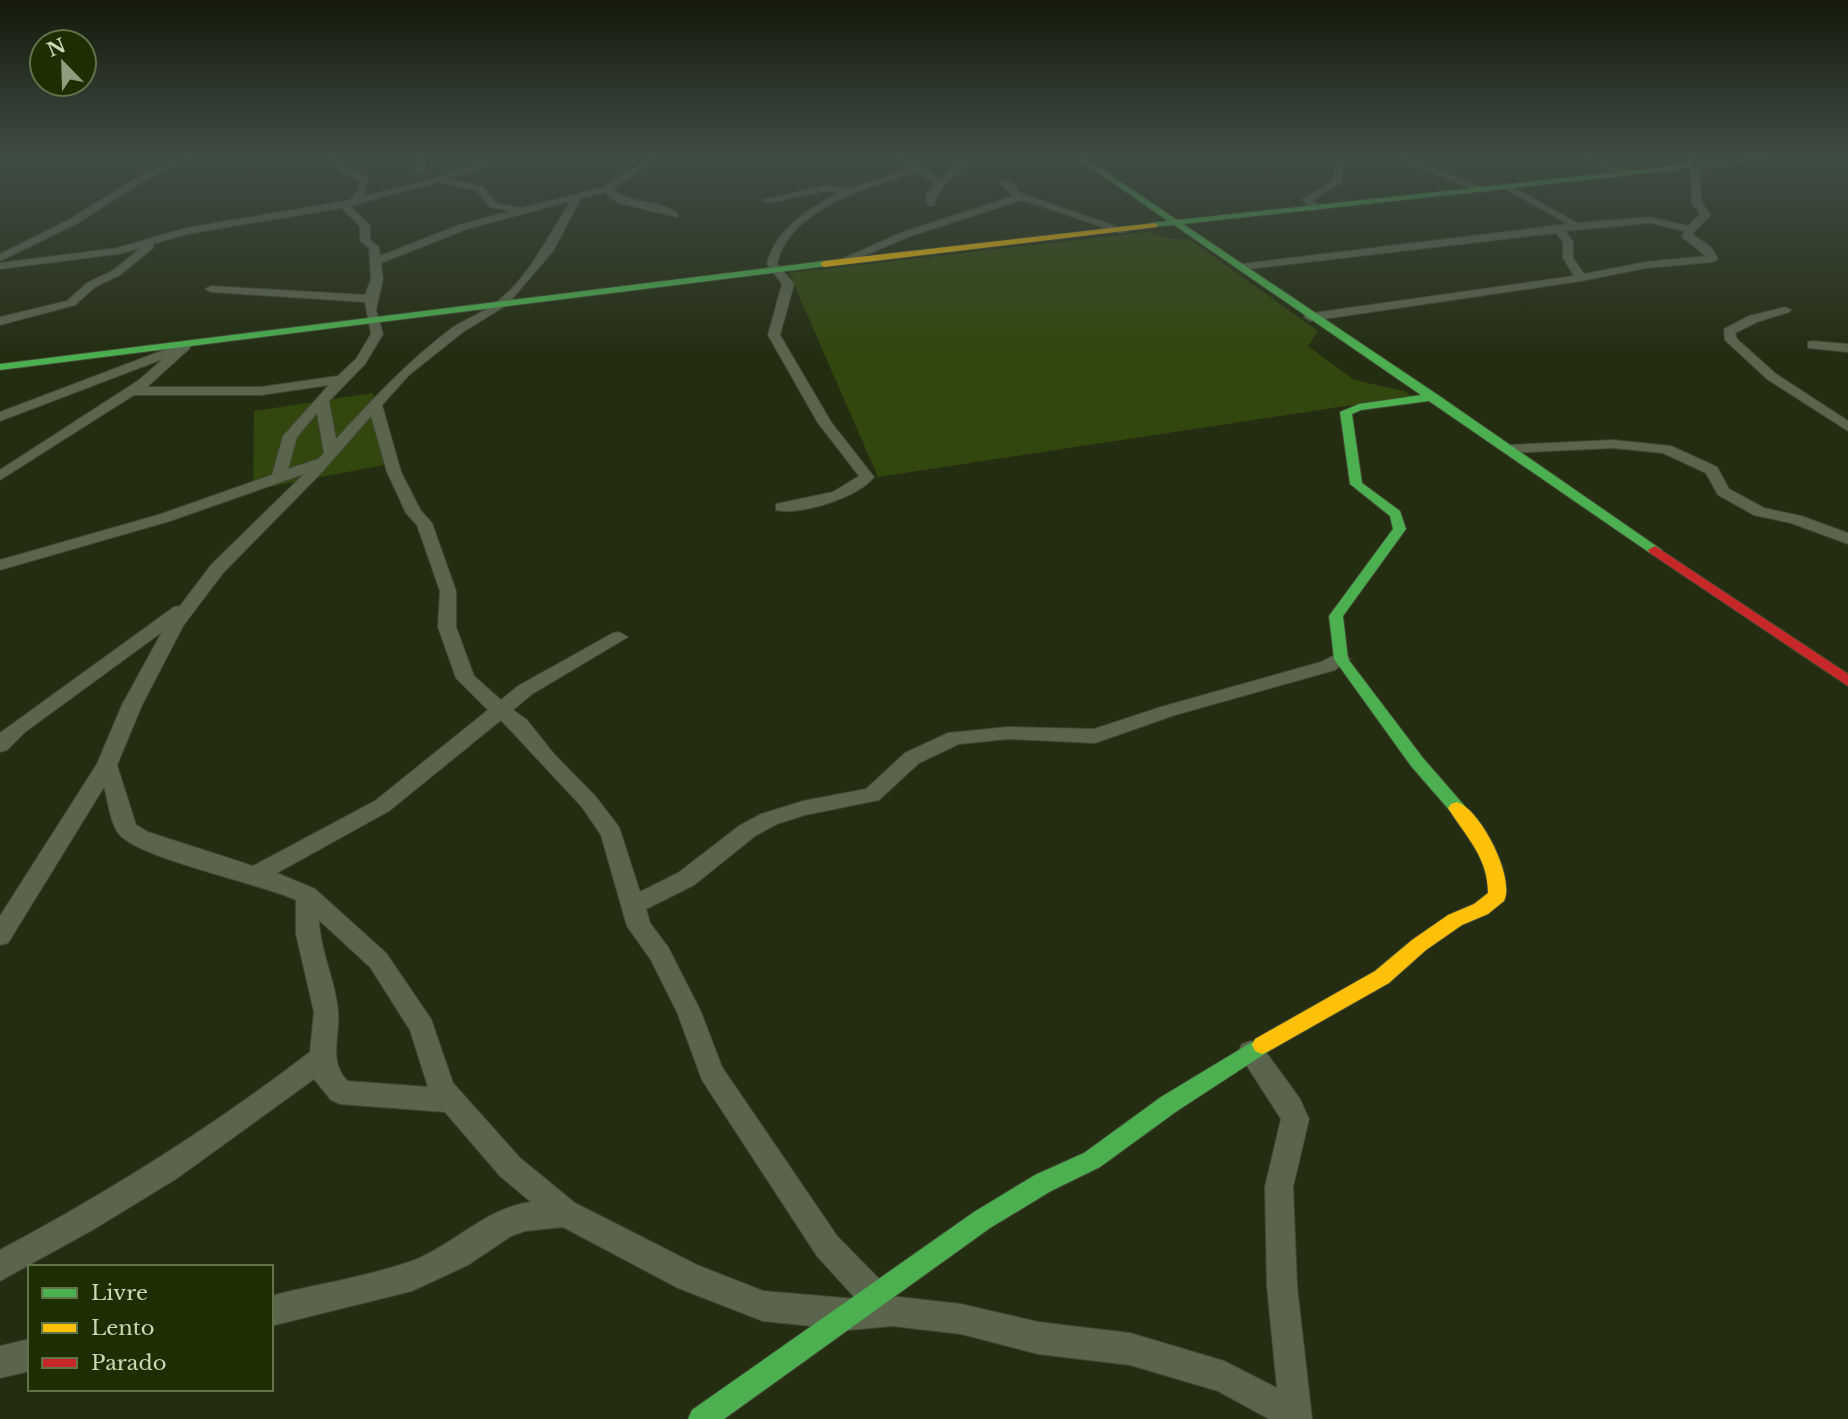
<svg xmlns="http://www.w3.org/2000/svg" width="1848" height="1419" font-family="'Libre Baskerville',serif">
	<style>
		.green { fill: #32470d }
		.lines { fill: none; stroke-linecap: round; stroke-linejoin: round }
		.street-casing { stroke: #404833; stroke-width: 2 }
		.fast-casing { stroke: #404833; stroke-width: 2 }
		.slow-casing { stroke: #404833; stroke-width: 2 }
		.jam-casing { stroke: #404833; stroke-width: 2 }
		.street { fill: #5b654e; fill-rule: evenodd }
		.fast { fill: #4caf50; fill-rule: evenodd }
		.slow { fill: #ffc107; fill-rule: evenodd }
		.jam { fill: #c62828; fill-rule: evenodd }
	</style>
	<rect width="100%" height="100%" fill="#242d12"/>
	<g class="green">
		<path d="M1148 232 1169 239H1189L1318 331 1308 346 1354 380 1404 391 1412 396 878 477 789 273Z"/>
		<path d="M373 393 384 465 253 490 254 411Z"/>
	</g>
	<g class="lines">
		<defs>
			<g id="street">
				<path d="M183 158H193L149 178 76 224 0 261V254L68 220 143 174Z"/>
				<path d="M327 158H336L349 169 368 178 364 196C385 191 475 171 484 158H492L487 166 448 179 482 186 496 203 522 208 603 187 650 158H659L612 189C632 205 657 199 677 213V217L618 203 604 192 581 198 553 251 507 305 463 332 409 375 382 405 401 472 421 511 432 523 456 591V627L474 676 501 700 518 686 613 633 619 632 628 637 532 694 513 710 527 720 554 754 596 797 619 827 640 892 678 873 739 826 761 814 803 801 866 789 905 753 948 733 1008 727 1094 729 1161 707 1321 662 1335 655H1347L1350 659 1335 670 1175 715 1095 743 1008 739 959 744 919 763 879 800 805 815 777 824 755 836 694 885 646 909 650 923 668 947 701 1012 722 1067 837 1236 886 1286 890 1296 961 1304 1038 1322 1130 1333 1224 1361 1277 1388 1267 1286 1265 1187 1281 1119 1238 1052 1242 1044 1251 1041 1260 1044 1300 1099 1309 1119 1293 1187 1297 1286 1312 1419H1269L1218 1391 1130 1365 1038 1354 961 1334 892 1326 849 1330 763 1321 678 1288 563 1227 525 1231 511 1236 468 1265 412 1291 271 1326V1296C317 1284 367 1277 412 1261 452 1246 487 1207 531 1202L500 1176 445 1112 340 1104 331 1100 314 1079 176 1179 94 1229 0 1281V1250C109 1192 212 1127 310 1052L314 1012 296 934V900C259 883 140 859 119 834 110 823 108 800 104 787L8 943 0 945V916L97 764 122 705 162 632 25 732 7 750 0 752V733L174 607 180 606 211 565 304 474 170 521 0 570V560L158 515 272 475 283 436 329 385 261 395H134L0 480V470L139 380 163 359 0 421V412L185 342 191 346 189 349 147 387H261L338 376 356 359 371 334 365 302 211 292 205 289 211 286 365 295 371 279 369 248 360 241V226L341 208 187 234 153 244V248L120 275 95 287 75 305 0 325V317L67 301 87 283 112 271 141 248 118 254 0 269V263L117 248 186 228 350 200 357 192 360 181 343 173ZM439 182 476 190 490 207 510 211 459 225 380 256 379 247 370 240V225L350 206ZM571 201C548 235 531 275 498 301 485 312 467 318 452 328 408 361 373 399 336 439L329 401 365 364 383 334 376 310 383 279 381 263 467 229ZM317 413 324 453 318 459 288 469 297 437ZM371 416 387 472 406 513 417 525 440 591 438 627 456 678 488 710 375 801 253 866 148 832 136 825 117 765 142 705 183 626 223 573 323 471ZM501 720 582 807 601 835 627 926 651 960 677 1012 702 1080 817 1256 856 1299 763 1291 697 1265 575 1203 520 1158 453 1083 431 1019 386 953 315 889 277 873 389 811ZM319 920 370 967 410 1030 428 1087 347 1081C328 1059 340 1039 338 1012 336 981 320 952 319 920Z"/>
				<path d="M418 158H426L425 172 420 175 415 172Z"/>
				<path d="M895 158C916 156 923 168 940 179L965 158H974C957 176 941 181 934 206H928L926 195 935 184 918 172C872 186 789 208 777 264L794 284 780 335 831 422 874 477C859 497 800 516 776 510V504L833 492 859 476 818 423 768 335 782 284 767 264C774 231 810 207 839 193L826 191 768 203 763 200 826 185 848 189 915 167Z"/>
				<path d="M1340 158H1348L1343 164 1342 182 1313 200 1321 209 1313 211 1302 199 1333 181 1335 164Z"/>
				<path d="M1394 158H1405L1489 190 1481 192Z"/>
				<path d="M1579 158H1590L1633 173 1625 175Z"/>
				<path d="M1753 158H1773L1699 170 1702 203 1711 215 1692 234 1712 248 1718 259 1713 262 1646 268 1581 281 1310 321 1304 317 1306 314 1574 276 1563 258V242L1556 233 1241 270 1236 267 1241 264 1568 224 1505 189 1508 184 1577 223 1650 217 1688 226 1700 214 1692 203 1691 172 1685 161 1695 165ZM1650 223 1684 231 1682 237 1706 256 1646 262 1584 274 1573 258V242L1565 231Z"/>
				<path d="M1004 180 1016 185 1018 192 1129 231 1120 233 1022 200 911 236 844 264 835 262 903 232 1013 196 999 183Z"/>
				<path d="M1785 307 1791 310 1789 312 1757 322 1735 333 1737 339 1776 374 1848 421V431L1767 379 1725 340 1724 329 1749 316Z"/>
				<path d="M1812 341 1848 344V352L1808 348V342Z"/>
				<path d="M1613 440 1671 446 1717 467 1729 489 1764 508 1801 516 1848 533V544L1791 523 1754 515 1718 495 1706 473 1663 453 1613 448 1509 453 1502 449 1509 445Z"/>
				<path d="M30 1339V1371L0 1378V1346Z"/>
			</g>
			<g id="fast">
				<path d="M1077 158H1085L1177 220 1675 166 1685 163 1688 158H1695L1691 166 1676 170 1183 224 1438 395 1662 550 1655 554 1650 553 1429 401 1361 410 1352 414 1362 483 1400 511 1406 529 1343 616 1348 659 1423 758 1463 804 1466 808 1463 812H1451L1411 766 1334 659 1329 616 1393 529 1390 516 1350 484 1340 412 1359 404 1421 395 1174 225 1151 227V223L1168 221Z"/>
				<path d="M824 261 827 262V266L0 370V364Z"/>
				<path d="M1262 1036 1269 1039 1272 1045 1269 1051 1177 1111 1100 1167 1051 1191 990 1228 724 1419H688L692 1410 974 1212 1035 1175 1084 1153 1161 1097Z"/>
			</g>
			<g id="slow">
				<path d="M1154 223 1158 225 1157 227 824 267 820 264 824 261Z"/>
				<path d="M1457 802C1480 809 1516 878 1504 901L1488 914 1462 925 1426 950 1389 983 1269 1051 1262 1054 1255 1051 1252 1045 1255 1039 1375 971 1412 940 1448 915 1474 904 1488 893C1488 857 1466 837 1448 808L1451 804Z"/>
			</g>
			<path id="jam" d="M1655 546 1848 674V686L1650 553 1648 550Z"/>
		</defs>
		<use href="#street" class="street-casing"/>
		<use href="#fast" class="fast-casing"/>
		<use href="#slow" class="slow-casing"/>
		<use href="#jam" class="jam-casing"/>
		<use href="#street" class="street"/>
		<use href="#fast" class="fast"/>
		<use href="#slow" class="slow"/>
		<use href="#jam" class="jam"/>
	</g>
	<linearGradient id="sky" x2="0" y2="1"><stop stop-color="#14190a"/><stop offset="0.44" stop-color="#3f4c44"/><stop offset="1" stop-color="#3f4c44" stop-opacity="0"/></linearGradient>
	<rect width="1848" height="356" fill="url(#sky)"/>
	<rect x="28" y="1265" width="245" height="126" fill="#1d2e00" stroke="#627249" stroke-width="2"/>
	<rect x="42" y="1288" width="35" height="10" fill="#4caf50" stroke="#627249" stroke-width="2"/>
	<text x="91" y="1300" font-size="21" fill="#c9d8b7">Livre</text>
	<rect x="42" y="1323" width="35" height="10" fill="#ffc107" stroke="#627249" stroke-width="2"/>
	<text x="91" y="1335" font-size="21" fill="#c9d8b7">Lento</text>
	<rect x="42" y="1358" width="35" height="10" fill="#c62828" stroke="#627249" stroke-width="2"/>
	<text x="91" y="1370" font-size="21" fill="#c9d8b7">Parado</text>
	<g transform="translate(63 63) rotate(337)"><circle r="33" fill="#1d2e00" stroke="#627249" stroke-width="2"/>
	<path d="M0-5L12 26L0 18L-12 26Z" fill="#8f9c7d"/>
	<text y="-10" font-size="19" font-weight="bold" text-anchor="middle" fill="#c9d8b7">N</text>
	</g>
</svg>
